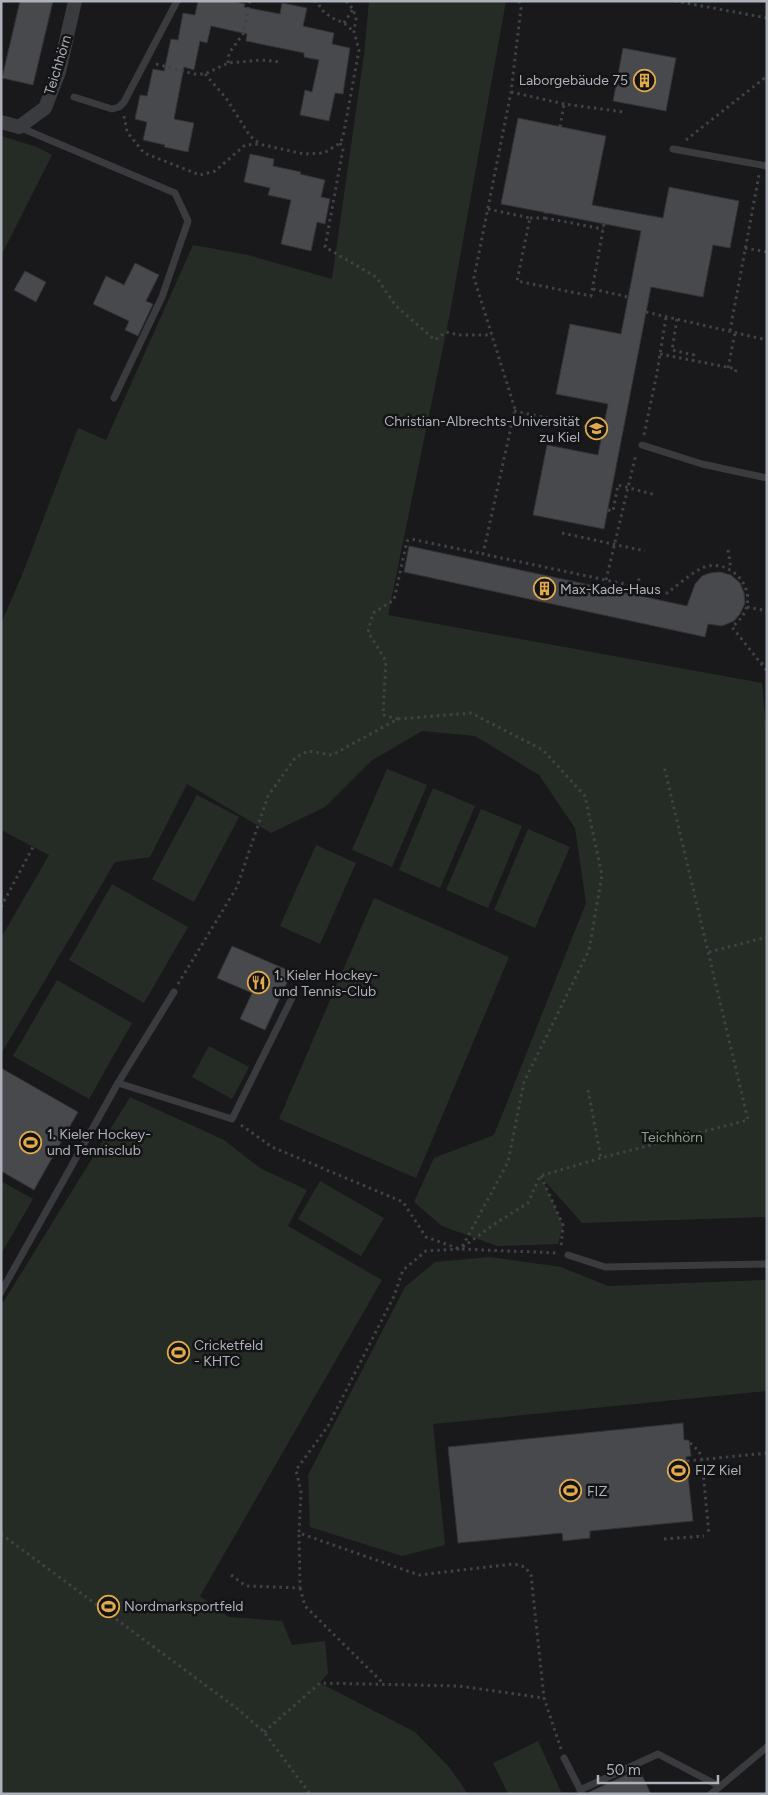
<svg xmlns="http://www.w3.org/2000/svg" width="768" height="1795" font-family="Figtree,sans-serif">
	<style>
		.green { fill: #252c26 }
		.building { fill: #48494d; stroke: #333337 }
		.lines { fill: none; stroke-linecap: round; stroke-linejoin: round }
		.path { stroke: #404246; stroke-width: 3; stroke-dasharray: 2.5 4; stroke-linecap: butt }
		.lane { stroke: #3a3b3f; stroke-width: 7 }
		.street { stroke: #3a3b3f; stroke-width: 14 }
		.labels { text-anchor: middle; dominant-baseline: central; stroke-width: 5; stroke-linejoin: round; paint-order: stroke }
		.street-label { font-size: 14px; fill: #adb1b9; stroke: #141416 }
		.poi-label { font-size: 14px; fill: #adb1b9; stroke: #141416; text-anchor: start }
		.park-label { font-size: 14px; fill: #86a287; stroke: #141416 }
	</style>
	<rect width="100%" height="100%" fill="#19191b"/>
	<g class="green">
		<path d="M369 1H506L450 313 388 615 762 683 767 738V1217L582 1223 542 1178 563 1225 558 1244 497 1246 442 1226 414 1202 434 1158 494 1135 586 903 575 828 539 775 475 736 422 731 371 761 325 807 271 833 187 784 150 857 115 862 1 1054V938L49 855 1 830V624L24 570 78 428 106 440 193 245 248 255 332 279 364 55Z"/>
		<path d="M1 136 37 147 52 155 1 256Z"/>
		<path d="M387 769 427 785 392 867 352 850Z"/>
		<path d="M433 788 475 806 440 888 399 870Z"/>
		<path d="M197 795 239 817 194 902 152 879Z"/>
		<path d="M481 809 522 826 488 908 446 890Z"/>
		<path d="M528 829 570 847 535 928 494 910Z"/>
		<path d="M316 845 356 863 320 944 280 926Z"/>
		<path d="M112 884 188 927 144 1003 69 960Z"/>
		<path d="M374 898 509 957 416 1178 279 1119Z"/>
		<path d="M57 980 132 1023 89 1099 13 1056Z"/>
		<path d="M209 1046 249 1067 232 1099 192 1077Z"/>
		<path d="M130 1097 224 1140 260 1168 307 1190 288 1226 382 1280 200 1596 229 1617 282 1621 292 1645 325 1641 328 1673 320 1683 415 1732 450 1768 468 1794H1V1306Z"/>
		<path d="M1 1181 33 1199 1 1254Z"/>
		<path d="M320 1181 384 1218 361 1256 298 1219Z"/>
		<path d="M490 1257 561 1267 608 1286 767 1280V1391L433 1424 445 1545 402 1556 310 1527 308 1475 405 1287 435 1262Z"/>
		<path d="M538 1741 562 1794H508L493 1763Z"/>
	</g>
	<g class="building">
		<path d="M20 1H53L33 85 2 78Z"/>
		<path d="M198 1H232L245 4 244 7 280 14 282 3 307 8 303 26 334 33 332 44 350 48 343 94 335 93 329 121 300 115 305 90 312 92 319 60 304 57V53L246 41 247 34 211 26 207 43 200 41 194 70 184 67 174 119 194 123 188 152 164 147 165 145 143 140 147 122 135 119 140 95 147 96 153 69 164 71 171 39 178 40 183 13 195 15Z"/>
		<path d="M623 48 676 58 666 111 613 101Z"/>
		<path d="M518 118 606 136 592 205 663 218 669 187 739 201 730 248 713 245 703 297 651 287 604 529 533 515 547 445 598 455 608 404 556 394 570 324 621 334 641 231 501 204Z"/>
		<path d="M250 154 274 159 273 166 301 172 300 174 325 180 321 197 330 199 325 224 317 222 311 251 281 244 291 200 268 195 270 188 244 182Z"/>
		<path d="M135 263 159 275 146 301 153 304 138 336 125 330 129 321 93 304 106 276 124 285Z"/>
		<path d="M25 271 46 282 36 302 14 290Z"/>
		<path d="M409 546 687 606 695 584 702 576 710 573 720 572 731 575 740 583 744 593 745 603 740 614 734 621 722 626 708 624 705 637 404 572Z"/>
		<path d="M232 946 292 972 265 1030 240 1019 252 993 217 978Z"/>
		<path d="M1 1068 78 1112 34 1190 1 1171Z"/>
		<path d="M683 1423 684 1440H689L691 1456 686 1457 693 1521 590 1531V1538L563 1541 562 1533 458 1543 448 1447Z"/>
		<path d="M639 1769 651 1794H587V1793Z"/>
	</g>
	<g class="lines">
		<g class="path">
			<path d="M314 1 317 2 323 11 332 18 344 23 354 32"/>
			<path d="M519 1 521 8 511 92 474 278 515 409 483 554 667 593C678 585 690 574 702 568 727 557 755 584 746 609 743 617 738 622 732 627L767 671"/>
			<path d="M675 1 767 18"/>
			<path d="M344 23 353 9"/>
			<path d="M228 63 229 53 243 34 250 1"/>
			<path d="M156 64 194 74H205L228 63 261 60 282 62"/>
			<path d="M205 74 226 98 250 136 259 143"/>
			<path d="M511 92 564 104 624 112"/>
			<path d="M124 116 127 132 144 153 200 175 215 171 245 145 259 144 304 154 324 153 340 143 343 137 359 50 354 32 356 18 353 9 346 1"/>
			<path d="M560 127 564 104"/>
			<path d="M686 140 767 76"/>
			<path d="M340 143 343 149 325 247 376 277 396 306 435 340 446 332 460 335H492"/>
			<path d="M488 209 530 218 517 281 591 296 604 224"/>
			<path d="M530 218H545L546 212"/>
			<path d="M545 218 603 229"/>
			<path d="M745 248 767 252"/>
			<path d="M593 289 628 297"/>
			<path d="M646 312 767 340"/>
			<path d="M677 319 672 350 694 355 693 361"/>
			<path d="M730 331 759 175"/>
			<path d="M660 354 736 369 735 375"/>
			<path d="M728 368 735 333"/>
			<path d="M514 411 603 430"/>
			<path d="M644 435 657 373 666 317"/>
			<path d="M608 510 613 511 618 485 656 495"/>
			<path d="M562 533 645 551"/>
			<path d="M728 550 731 569"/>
			<path d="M606 580 636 454"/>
			<path d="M637 587 640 575"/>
			<path d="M747 607 767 611"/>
			<path d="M761 664 767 660"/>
			<path d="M398 719 383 715 386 661 368 632 373 613 394 600 407 541 411 539 483 554"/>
			<path d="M1 907 33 847"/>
			<path d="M709 952 767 937"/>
			<path d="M178 984 237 887 268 796 295 758 308 751 332 755 398 719 471 713 543 750 585 796 602 875 589 950 524 1082 508 1162 462 1247"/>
			<path d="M588 1090 601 1158"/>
			<path d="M241 1125 272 1147 403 1202 426 1237 460 1249 558 1253"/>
			<path d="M541 1176 563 1225 561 1248"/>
			<path d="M690 1443 699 1451 702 1460 709 1535"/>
			<path d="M687 1461 767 1453"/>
			<path d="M1 1534 239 1710 264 1732 310 1794"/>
			<path d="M664 1539 704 1536"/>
			<path d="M231 1575 246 1586 300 1588 299 1533"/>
			<path d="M300 1588 305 1606 384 1684"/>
			<path d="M264 1732 320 1683 459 1686 544 1698"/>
			<path d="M561 1749 544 1698 531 1575 525 1567 514 1564 419 1575 299 1533 301 1492 296 1470 328 1426 394 1296 403 1270 426 1251 460 1249 499 1221 528 1203 540 1176 601 1158 748 1120 664 766"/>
		</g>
		<g class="lane">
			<path d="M74 97 112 109 119 107 124 102 177 1"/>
			<path d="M19 127 175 193 188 221 162 297 114 398"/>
			<path d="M673 149 767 166"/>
			<path d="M642 445 702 464 767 478"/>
			<path d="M118 1083 174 992"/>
			<path d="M568 1255 605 1267 767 1264"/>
			<path d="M1 1292 118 1083 232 1119 294 994"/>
			<path d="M564 1758 582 1793"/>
			<path d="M580 1790 658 1754 719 1786"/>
			<path d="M711 1794 767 1747"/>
		</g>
		<path class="street" d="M1 122 19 127 45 108 59 72 75 1"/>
	</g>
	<defs>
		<symbol id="building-ring" viewBox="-11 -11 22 22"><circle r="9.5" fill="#141416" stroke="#e1aa4b" stroke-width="1.5"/><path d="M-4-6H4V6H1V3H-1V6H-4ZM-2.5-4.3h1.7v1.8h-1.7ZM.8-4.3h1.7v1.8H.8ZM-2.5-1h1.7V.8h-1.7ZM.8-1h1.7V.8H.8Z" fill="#e1aa4b"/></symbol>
		<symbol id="university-ring" viewBox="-11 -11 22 22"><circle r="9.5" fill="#141416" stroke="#e1aa4b" stroke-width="1.5"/><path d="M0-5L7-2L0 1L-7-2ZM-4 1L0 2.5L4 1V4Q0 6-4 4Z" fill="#e1aa4b"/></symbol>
		<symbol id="restaurant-ring" viewBox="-11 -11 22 22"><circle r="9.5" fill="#141416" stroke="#e1aa4b" stroke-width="1.5"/><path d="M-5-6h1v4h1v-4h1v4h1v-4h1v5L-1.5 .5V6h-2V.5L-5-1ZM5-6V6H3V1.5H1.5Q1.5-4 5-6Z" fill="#e1aa4b"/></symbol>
		<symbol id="stadium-ring" viewBox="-11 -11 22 22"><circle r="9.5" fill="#141416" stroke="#e1aa4b" stroke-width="1.5"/><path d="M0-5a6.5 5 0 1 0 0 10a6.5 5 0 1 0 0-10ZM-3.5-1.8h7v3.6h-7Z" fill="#e1aa4b"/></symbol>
	</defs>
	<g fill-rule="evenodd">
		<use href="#building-ring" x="632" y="68" width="25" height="25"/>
		<use href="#university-ring" x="584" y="416" width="25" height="25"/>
		<use href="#building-ring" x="532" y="576" width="25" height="25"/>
		<use href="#restaurant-ring" x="246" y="970" width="25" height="25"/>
		<use href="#stadium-ring" x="18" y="1130" width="25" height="25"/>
		<use href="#stadium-ring" x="166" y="1340" width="25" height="25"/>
		<use href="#stadium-ring" x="666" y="1458" width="25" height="25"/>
		<use href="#stadium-ring" x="558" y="1478" width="25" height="25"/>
		<use href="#stadium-ring" x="96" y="1594" width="25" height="25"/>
	</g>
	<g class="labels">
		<g class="street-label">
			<text transform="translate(58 65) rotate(-73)">Teichhörn</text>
		</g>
		<g class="poi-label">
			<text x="628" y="80" text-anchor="end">Laborgebäude 75</text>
			<text x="580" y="421" text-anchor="end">Christian-Albrechts-Universität<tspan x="580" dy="16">zu Kiel</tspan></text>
			<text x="560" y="589">Max-Kade-Haus</text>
			<text x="274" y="975">1. Kieler Hockey-<tspan x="274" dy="16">und Tennis-Club</tspan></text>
			<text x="47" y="1134">1. Kieler Hockey-<tspan x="47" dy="16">und Tennisclub</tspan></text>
			<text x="194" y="1345">Cricketfeld<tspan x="194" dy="16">- KHTC</tspan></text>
			<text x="695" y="1470">FIZ Kiel</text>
			<text x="587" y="1491">FIZ</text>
			<text x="124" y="1606">Nordmarksportfeld</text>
		</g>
		<g class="park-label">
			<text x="672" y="1137">Teichhörn</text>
		</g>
	</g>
	<rect width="768" height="1795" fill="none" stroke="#adb1b9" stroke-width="5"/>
	<path d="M598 1775v8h120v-8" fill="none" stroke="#adb1b9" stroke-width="2.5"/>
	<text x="606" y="1775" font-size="15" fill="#adb1b9" stroke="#141416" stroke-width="4" paint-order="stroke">50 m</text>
</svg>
